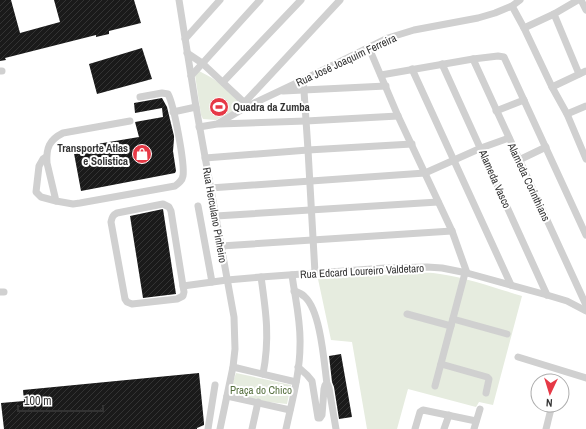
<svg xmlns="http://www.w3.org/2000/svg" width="586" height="429" font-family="'Archivo Narrow',sans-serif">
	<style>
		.green { fill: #e6ecdf }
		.building { fill: url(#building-hatch) }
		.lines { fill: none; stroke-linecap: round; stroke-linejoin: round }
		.minor { stroke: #d0d0d0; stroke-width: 7 }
		.labels { text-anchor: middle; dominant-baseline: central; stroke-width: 4; stroke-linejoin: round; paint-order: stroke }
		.street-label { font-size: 11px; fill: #333; stroke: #fff }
		.poi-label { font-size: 11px; font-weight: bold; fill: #333; stroke: #fff; text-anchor: start }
		.park-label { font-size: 11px; fill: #56703f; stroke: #fff }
	</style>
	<defs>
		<pattern id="building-hatch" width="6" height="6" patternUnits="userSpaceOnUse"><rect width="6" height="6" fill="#1a1a1a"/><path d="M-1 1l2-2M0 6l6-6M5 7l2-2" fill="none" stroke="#333"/></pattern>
	</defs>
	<rect width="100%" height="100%" fill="#fff"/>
	<g class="green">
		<path d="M199 71C218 80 227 89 241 104L235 110 216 120 203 119 201 115 195 75Z"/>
		<path d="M412 273C421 273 431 272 440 274 468 278 495 288 522 296L493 405 479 402 476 407 408 389 397 429H367L352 342 331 340 318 279Z"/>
		<path d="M236 373 291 385 287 404 259 401 229 393Z"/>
	</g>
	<g class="building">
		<path d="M0 0H11L20 33 60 22 54 0H134L141 23 109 31V34L96 37V35L5 58 6 60 0 61Z"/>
		<path d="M142 48 152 79 97 94 89 64Z"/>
		<path d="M162 98 167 107 174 136V139L173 151 176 171 175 173 81 191 73 148 139 137 135 122 163 117 162 108 135 113 134 103Z"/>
		<path d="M163 209 176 294 143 298 130 216Z"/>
		<path d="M341 354 352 417 339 419 334 387 332 382 329 356Z"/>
		<path d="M199 373 204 423V425L197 428V429H4L1 403 24 401 23 390Z"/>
	</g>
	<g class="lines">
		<g class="minor">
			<path d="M179 0 196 107 234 317 235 349 233 367 220 429"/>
			<path d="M581 0 586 10"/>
			<path d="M512 6 524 28 552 87 567 114 586 159"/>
			<path d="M554 14 579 74"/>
			<path d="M524 28 554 14 578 0"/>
			<path d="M185 39 220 0"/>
			<path d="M369 48 398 116 452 231 467 273"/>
			<path d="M187 53 202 63 248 106"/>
			<path d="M473 59 586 305"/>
			<path d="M442 64 547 295"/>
			<path d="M412 69 511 285"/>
			<path d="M0 71H2"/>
			<path d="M381 75 473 59 498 56 504 57 586 235"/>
			<path d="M191 76 260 0"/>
			<path d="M303 80 304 91 308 150 315 273"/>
			<path d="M223 82 301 0"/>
			<path d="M552 87 586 71"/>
			<path d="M283 91 386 86"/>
			<path d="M245 102 340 0"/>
			<path d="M496 111 524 100"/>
			<path d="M173 112 196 107"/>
			<path d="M567 114 586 106"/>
			<path d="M130 121 63 133C49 140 46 148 47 163L56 201 73 204 80 203 175 186C179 183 182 181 183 176 185 164 174 105 168 94L162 93 140 97"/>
			<path d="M219 124 306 121 398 116"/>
			<path d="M199 127 217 124 248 106 303 80 388 38 414 30 478 18 495 13 512 6 520 0"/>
			<path d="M46 157 43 159 39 166 36 192 41 197 56 201"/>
			<path d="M205 158 308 150 412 144"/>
			<path d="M519 160 546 147"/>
			<path d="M210 188 425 173 481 148 509 138"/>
			<path d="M163 204 169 207 171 211 183 286 184 292 183 296 177 299 132 304 127 302 125 299 111 222C112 217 113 215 117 213Z"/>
			<path d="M198 206 212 282"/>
			<path d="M216 216 438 202"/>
			<path d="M221 246 452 231"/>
			<path d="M261 277C266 312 270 338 263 374"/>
			<path d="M183 286 227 280 261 277 385 268 427 267 442 268 467 273 547 295 567 301 586 311"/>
			<path d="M294 291C298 292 302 294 305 297 321 312 324 363 327 384"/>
			<path d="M0 292H4"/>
			<path d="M407 314 451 326"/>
			<path d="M453 319 507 334"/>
			<path d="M518 357 586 378"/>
			<path d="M441 364 487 377 489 379 486 393"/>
			<path d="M233 367 296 382"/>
			<path d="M298 367 307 375 312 381 318 418H320L322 415 324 389 325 385H328L329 388 336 429"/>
			<path d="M435 386 465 273"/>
			<path d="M227 396 290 410"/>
			<path d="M208 429 215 385"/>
			<path d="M252 429 258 402"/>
			<path d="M286 429C292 401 300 373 300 345 301 321 295 298 292 275"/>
			<path d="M415 429 420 412 423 410 476 421"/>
			<path d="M444 429 449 415"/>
			<path d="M474 429 480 409"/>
			<path d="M546 429 552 405"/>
		</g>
	</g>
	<defs>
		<symbol id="stadium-disc" viewBox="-11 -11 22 22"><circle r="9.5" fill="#e63946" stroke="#fff"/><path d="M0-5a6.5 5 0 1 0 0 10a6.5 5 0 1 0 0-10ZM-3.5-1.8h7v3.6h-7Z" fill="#fff"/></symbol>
		<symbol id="shop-disc" viewBox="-11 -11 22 22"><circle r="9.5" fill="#e63946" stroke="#fff"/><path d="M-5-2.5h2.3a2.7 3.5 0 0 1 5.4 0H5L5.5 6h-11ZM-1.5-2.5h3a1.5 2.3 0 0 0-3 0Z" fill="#fff"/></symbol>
	</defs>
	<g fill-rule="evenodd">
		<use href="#stadium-disc" x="208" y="96" width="22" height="22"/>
		<use href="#shop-disc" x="131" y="143" width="22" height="22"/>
	</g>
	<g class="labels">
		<g class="street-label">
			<text transform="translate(346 60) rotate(-25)">Rua José Joaquim Ferreira</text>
			<text transform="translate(495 179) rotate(66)">Alameda Vasco</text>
			<text transform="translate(529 182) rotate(65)">Alameda Corinthians</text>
			<text transform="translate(215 215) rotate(80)">Rua Herculano Pinheiro</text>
			<text transform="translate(362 271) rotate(-3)">Rua Edcard Loureiro Valdetaro</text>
		</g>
		<g class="poi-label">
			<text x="233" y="107">Quadra da Zumba</text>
			<text x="128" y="148" text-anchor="end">Transporte Atlas<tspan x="128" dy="13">e Solistica</tspan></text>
		</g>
		<g class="park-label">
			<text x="261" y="390">Praça do Chico</text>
		</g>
	</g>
	<g transform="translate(550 393) rotate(184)"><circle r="19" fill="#ffffff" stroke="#adadad"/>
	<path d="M0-3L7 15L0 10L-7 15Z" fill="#e63946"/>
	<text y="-6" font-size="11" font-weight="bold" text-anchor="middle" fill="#333333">N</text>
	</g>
	<path d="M18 405v6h85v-6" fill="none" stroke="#333333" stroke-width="2"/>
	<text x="24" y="405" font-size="12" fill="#333333" stroke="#ffffff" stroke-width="3" paint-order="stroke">100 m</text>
</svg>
